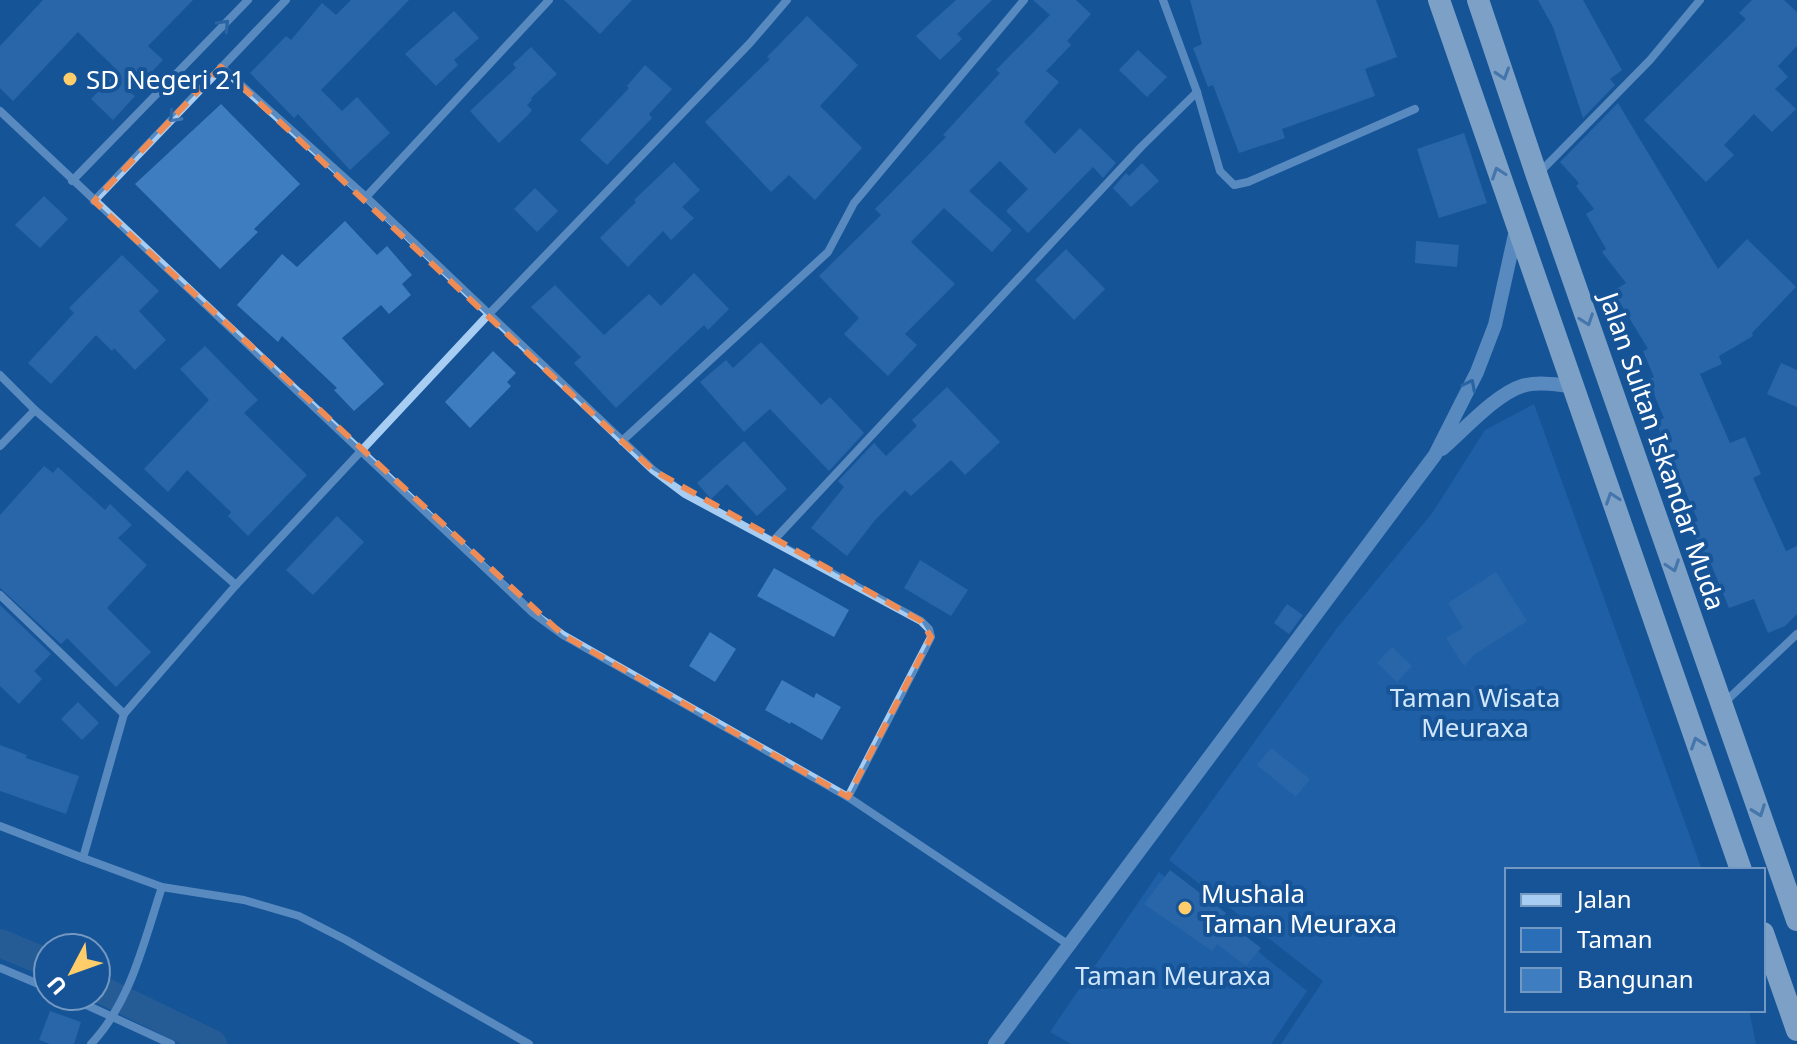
<svg xmlns="http://www.w3.org/2000/svg" width="1797" height="1044" font-family="'Noto Sans',sans-serif">
	<style>
		.green { fill: #296eb6 }
		.lines { fill: none; stroke-linecap: round; stroke-linejoin: round }
		.canal { stroke: #396696; stroke-width: 28 }
		.building { fill: #3e7dbf }
		.minor { stroke: #a8cdf2; stroke-width: 8 }
		.tertiary { stroke: #a8cdf2; stroke-width: 14 }
		.trunk { stroke: #f9fcff; stroke-width: 22 }
		.oneway { stroke: #4278b2 }
		.oneway2 { stroke: #7ca0c6 }
		.marked { fill: none; stroke: #ef8b55; stroke-width: 6; stroke-dasharray: 16 10; stroke-linejoin: round }
		.poi-dot { fill: #ffcd69; stroke: #165497; stroke-width: 3 }
		.labels { text-anchor: middle; dominant-baseline: central; stroke-width: 8; stroke-linejoin: round; paint-order: stroke }
		.poi-label { font-size: 26px; fill: #fff; stroke: #165497; text-anchor: start }
		.street-label { font-size: 26px; fill: #fff; stroke: #165497 }
		.park-label { font-size: 26px; fill: #cfe6fc; stroke: #165497 }
	</style>
	<rect width="100%" height="100%" fill="#165497"/>
	<g class="green">
		<path d="M1534 404 1702 870H1507V1010H1749L1756 1044H1281L1323 981 1169 860 1337 628 1433 512 1485 430Z"/>
		<path d="M1159 872 1307 991 1271 1044H1071L1050 1032Z"/>
	</g>
	<g class="lines">
		<g class="canal">
			<path d="M0 943 48 963"/>
			<path d="M96 987 213 1044"/>
		</g>
	</g>
	<g class="building">
		<path d="M43 0H193L148 46 163 60 131 93 135 96 113 120 91 99 118 71 78 32 13 101 0 88V46Z"/>
		<path d="M351 0H409L321 90 342 111 357 97 390 133 350 170 298 114 294 118 250 73 286 36 291 40 322 3 336 15Z"/>
		<path d="M564 0H632L600 34Z"/>
		<path d="M956 0H992L957 34 962 39 940 60 916 36Z"/>
		<path d="M1033 0H1076L1091 14 1067 41 1071 45 1046 71 1059 82 1024 122 1055 154 1080 128 1116 163 1103 178 1093 167 1028 233 1006 211 1028 189 1000 161 969 191 1012 230 992 252 944 208 911 242 955 284 905 334 917 345 888 376 844 334 859 318 819 276 881 215 875 209 946 137 943 135 1000 73 996 70 1050 15Z"/>
		<path d="M1190 0H1376L1397 57 1365 69 1375 96 1282 129 1285 138 1239 153 1213 85 1208 87 1193 48 1202 44Z"/>
		<path d="M1538 0H1583L1622 70 1610 79 1615 85 1583 118 1553 27Z"/>
		<path d="M1752 0H1784L1797 12V46L1778 66 1788 77 1775 89 1796 109 1772 132 1754 114 1724 145 1734 155 1706 182 1644 120 1746 19 1739 13Z"/>
		<path d="M454 11 479 38 454 60 458 65 436 86 405 54Z"/>
		<path d="M807 16 858 65 820 106 862 148 815 200 789 175 771 192 705 122 770 59 767 57Z"/>
		<path d="M531 47 557 74 531 98 532 100 527 105 532 110 528 115 499 143 470 111 516 68 513 64Z"/>
		<path d="M1138 50 1167 77 1147 97 1119 70Z"/>
		<path d="M645 65 672 89 649 114 652 118 607 165 580 140 629 88 627 86Z"/>
		<path d="M1618 103 1718 269 1747 239 1796 287 1752 333 1753 336 1719 356 1722 364 1700 374 1730 443 1745 437 1761 474 1753 478 1786 551 1797 546V614L1785 626 1768 633 1754 599 1729 608 1706 552 1703 553 1689 524 1698 521 1656 422 1664 418 1648 380 1654 377 1643 351 1648 349 1613 291 1626 283 1602 252 1606 249 1586 214 1594 209 1576 186 1579 183 1560 162Z"/>
		<path d="M221 104 300 184 254 229 258 232 220 269 135 184Z"/>
		<path d="M1464 133 1487 203 1439 218 1417 149Z"/>
		<path d="M674 162 700 190 682 207 694 218 671 240 663 231 628 267 600 238 636 202 634 200Z"/>
		<path d="M1142 163 1159 181 1131 207 1113 188 1126 173 1129 176Z"/>
		<path d="M535 188 558 211 537 232 514 209Z"/>
		<path d="M44 196 68 219 40 248 15 225Z"/>
		<path d="M345 221 377 255 387 246 412 275 402 284 411 295 389 314 381 305 342 338 384 384 354 411 334 390 337 388 282 336 278 342 237 305 282 254 297 267Z"/>
		<path d="M1416 241 1459 245 1457 267 1415 263Z"/>
		<path d="M1066 249 1105 289 1074 320 1035 280Z"/>
		<path d="M122 255 159 291 139 311 166 340 135 370 114 348 112 351 96 335 51 384 28 363 74 313 69 308Z"/>
		<path d="M694 273 729 309 708 330 704 325 616 408 574 363 581 357 531 307 555 285 604 335 649 294 661 306Z"/>
		<path d="M761 342 821 405 830 397 864 433 829 471 770 409 744 432 700 382 726 360 733 368Z"/>
		<path d="M205 346 258 400 244 413 307 475 248 536 228 516 231 512 187 470 168 492 144 469 209 400 180 369Z"/>
		<path d="M493 351 516 373 507 382 511 386 470 428 445 402Z"/>
		<path d="M1781 363 1797 370V407L1767 394Z"/>
		<path d="M947 387 1000 442 965 475 951 460 911 496 905 490 875 520 847 556 811 528 844 487 838 481 874 443 886 456 917 426 912 420Z"/>
		<path d="M744 441 787 489 757 516 727 484 711 499 697 483Z"/>
		<path d="M44 466 53 473 58 467 105 510 110 504 132 525 118 538 147 565 107 608 151 652 116 687 67 638 61 644 0 588V515Z"/>
		<path d="M337 516 364 542 313 595 286 570Z"/>
		<path d="M920 560 968 590 951 616 904 588Z"/>
		<path d="M774 568 849 610 834 637 757 596Z"/>
		<path d="M1496 572 1527 621 1475 654 1464 666 1446 638 1463 628 1448 603Z"/>
		<path d="M1287 604 1303 615 1289 634 1274 623Z"/>
		<path d="M0 605 51 654 34 671 42 679 19 704 0 686Z"/>
		<path d="M710 632 736 649 715 682 689 666Z"/>
		<path d="M1392 647 1412 666 1397 682 1377 663Z"/>
		<path d="M782 680 814 698 816 693 841 707 822 740 791 722 790 724 765 710Z"/>
		<path d="M78 702 99 723 82 740 61 719Z"/>
		<path d="M0 745 27 755 26 758 79 776 66 814 0 791Z"/>
		<path d="M1271 748 1310 779 1296 797 1257 765Z"/>
		<path d="M1170 870 1226 913 1222 918 1261 948 1246 966 1217 944 1212 951 1144 904Z"/>
		<path d="M50 1011 81 1022 74 1044H50L39 1040Z"/>
	</g>
	<g class="lines">
		<g class="minor">
			<path d="M1163 0 1197 92 1220 171 1234 185 1248 182 1415 109"/>
			<path d="M221 67 366 197 653 470 685 494 921 621 929 629 931 637 848 797"/>
			<path d="M0 111 533 613 563 635 848 797 1069 945"/>
			<path d="M1540 172 1650 60 1700 0"/>
			<path d="M72 181 248 0"/>
			<path d="M366 197 549 0"/>
			<path d="M94 201 286 0"/>
			<path d="M0 375 35 410 236 585"/>
			<path d="M622 441 828 252 854 203 1024 0"/>
			<path d="M0 446 35 410"/>
			<path d="M774 540 1141 147 1197 92"/>
			<path d="M0 595 124 714"/>
			<path d="M1725 702 1797 634"/>
			<path d="M0 826 83 858"/>
			<path d="M0 968 48 988"/>
			<path d="M67 996 171 1044"/>
			<path d="M91 1044C131 1002 144 941 162 887"/>
			<path d="M529 1044 346 940 299 916 244 900 162 887 83 858 124 714 236 585 488 315 750 43 787 0"/>
		</g>
		<g class="tertiary">
			<path d="M1442 449C1463 431 1496 394 1522 386 1538 381 1557 385 1573 386"/>
			<path d="M995 1044 1435 455 1477 372 1495 325 1516 230"/>
		</g>
		<g class="trunk">
			<path d="M1439 0 1741 870"/>
			<path d="M1478 0 1537 176 1797 920"/>
			<path d="M1763 933 1797 1030"/>
		</g>
	</g>
	<defs><path id="oneway-chevron" d="M-2-3.5L2.5 0L-2 3.5" fill="none" stroke-width="1.6" stroke-linecap="round" stroke-linejoin="round" transform="scale(2)"/></defs>
	<g class="oneway">
		<use href="#oneway-chevron" transform="translate(224 25) rotate(-46)"/>
		<use href="#oneway-chevron" transform="translate(174 117) rotate(133)"/>
		<use href="#oneway-chevron" transform="translate(1470 385) rotate(-63)"/>
	</g>
	<g class="oneway2">
		<use href="#oneway-chevron" transform="translate(1503 74) rotate(72)"/>
		<use href="#oneway-chevron" transform="translate(1498 173) rotate(-109)"/>
		<use href="#oneway-chevron" transform="translate(1587 320) rotate(71)"/>
		<use href="#oneway-chevron" transform="translate(1612 498) rotate(-109)"/>
		<use href="#oneway-chevron" transform="translate(1673 566) rotate(71)"/>
		<use href="#oneway-chevron" transform="translate(1697 743) rotate(-109)"/>
		<use href="#oneway-chevron" transform="translate(1759 811) rotate(70)"/>
	</g>
	<path d="M0 0H1797V1044H0ZM221 67 653 470 921 621 931 637 848 797 563 635 94 201Z" fill="#165497" fill-opacity=".55" fill-rule="evenodd"/>
	<path class="marked" d="M221 67 653 470 921 621 931 637 848 797 563 635 94 201Z"/>
	<g class="poi-dot">
		<circle cx="70" cy="79" r="8"/>
		<circle cx="1185" cy="908" r="8"/>
	</g>
	<g class="labels">
		<g class="poi-label">
			<text x="86" y="79">SD Negeri 21</text>
			<text x="1201" y="893">Mushala<tspan x="1201" dy="30">Taman Meuraxa</tspan></text>
		</g>
		<g class="street-label">
			<text transform="translate(1663 451) rotate(71)">Jalan Sultan Iskandar Muda</text>
		</g>
		<g class="park-label">
			<text x="1475" y="697">Taman Wisata<tspan x="1475" dy="30">Meuraxa</tspan></text>
			<text x="1173" y="975">Taman Meuraxa</text>
		</g>
	</g>
	<rect x="1505" y="868" width="260" height="144" fill="#165497" stroke="#7398c1" stroke-width="2"/>
	<rect x="1521" y="894" width="40" height="12" fill="#a8cdf2" stroke="#7398c1" stroke-width="2"/>
	<text x="1577" y="908" font-size="24" fill="#ffffff">Jalan</text>
	<rect x="1521" y="928" width="40" height="24" fill="#296eb6" stroke="#7398c1" stroke-width="2"/>
	<text x="1577" y="948" font-size="24" fill="#ffffff">Taman</text>
	<rect x="1521" y="968" width="40" height="24" fill="#3e7dbf" stroke="#7398c1" stroke-width="2"/>
	<text x="1577" y="988" font-size="24" fill="#ffffff">Bangunan</text>
	<g transform="translate(72 972) rotate(229)"><circle r="38" fill="#165497" stroke="#7398c1" stroke-width="2"/>
	<path d="M0-6L14 30L0 20L-14 30Z" fill="#ffcd69"/>
	<text y="-12" font-size="22" font-weight="bold" text-anchor="middle" fill="#ffffff">U</text>
	</g>
</svg>
